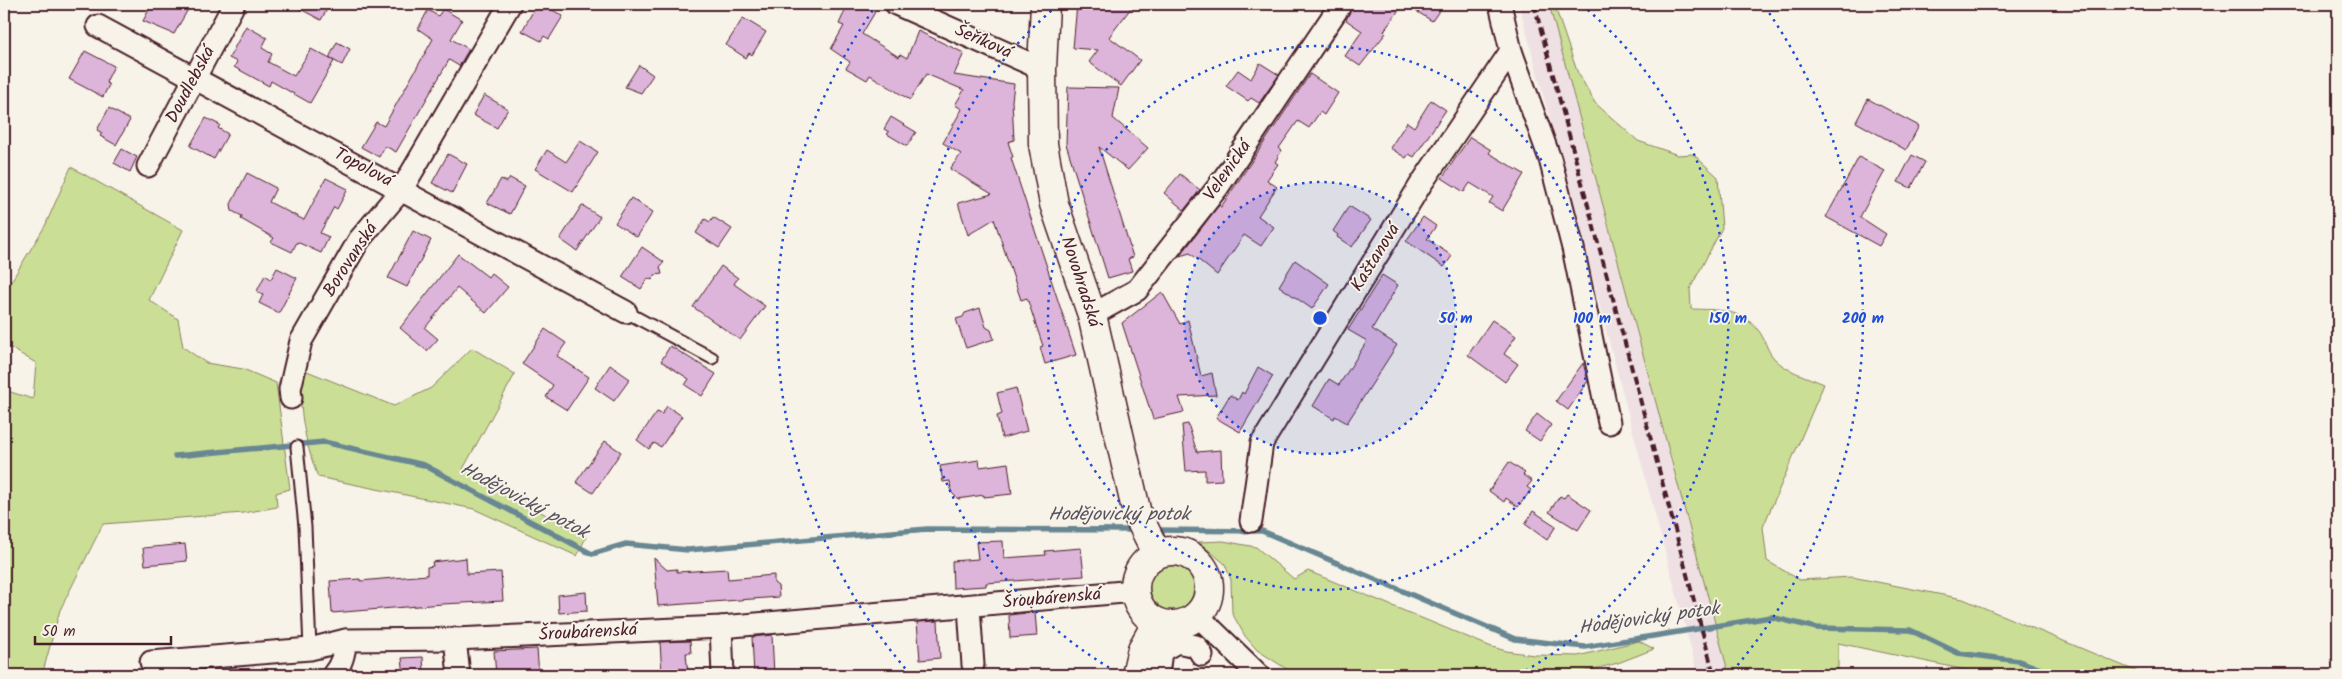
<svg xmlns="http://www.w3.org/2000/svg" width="2342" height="679" font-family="Kalam,sans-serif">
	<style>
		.built { fill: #efe0e4 }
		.green { fill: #cadf95; stroke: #8a7f60 }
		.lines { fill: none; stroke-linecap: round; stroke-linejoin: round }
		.stream { stroke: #688792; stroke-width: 5.5 }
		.building { fill: #ddb4da; stroke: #4a1f2b }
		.lane-casing { stroke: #4a1f2b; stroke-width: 15 }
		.street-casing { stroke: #4a1f2b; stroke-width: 25 }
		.secondary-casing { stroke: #4a1f2b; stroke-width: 31 }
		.lane { stroke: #f7f3e8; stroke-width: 11 }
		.street { stroke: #f7f3e8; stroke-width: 21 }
		.secondary { stroke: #f7f3e8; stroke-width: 28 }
		.rail { stroke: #4a1f2b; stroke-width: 4; stroke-dasharray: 8 4; stroke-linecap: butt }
		.ring { fill: none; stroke: #1d4ed8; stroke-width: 2.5; stroke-dasharray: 2.5 5 }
		.labels { text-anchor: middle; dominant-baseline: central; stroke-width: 4; stroke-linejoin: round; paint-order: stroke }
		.street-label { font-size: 18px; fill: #4a1f2b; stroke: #f7f3e8 }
		.water-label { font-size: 19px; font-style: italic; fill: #59535f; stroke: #f7f3e8 }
		.centre { fill: #1d4ed8; stroke: #f7f3e8; stroke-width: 2.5 }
		.ring-label { font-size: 15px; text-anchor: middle; font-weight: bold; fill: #1d4ed8; stroke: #f7f3e8; stroke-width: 4; stroke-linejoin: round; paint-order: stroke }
	</style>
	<rect width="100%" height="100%" fill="#f7f3e8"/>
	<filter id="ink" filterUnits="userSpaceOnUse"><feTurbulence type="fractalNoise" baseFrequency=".02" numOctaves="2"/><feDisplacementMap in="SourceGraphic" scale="10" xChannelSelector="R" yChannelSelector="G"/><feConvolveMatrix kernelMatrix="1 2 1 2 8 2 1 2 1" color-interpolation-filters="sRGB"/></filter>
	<g filter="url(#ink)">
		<path class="built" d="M1519 4H1549L1729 675H1698Z"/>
		<g class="green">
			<path d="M1549 4H1554L1577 71 1595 103 1638 141 1678 155 1693 154 1718 177 1722 228 1690 289 1691 309C1717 310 1740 308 1758 330 1765 338 1766 349 1773 357 1784 371 1808 377 1824 384L1763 527 1767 561 1800 580 1852 577 1963 599 2145 675H1990L1838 643V675H1729Z"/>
			<path d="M71 167 183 230 149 300 178 319 183 347 206 363 243 369 276 383 290 489 276 493 277 507 243 513 103 524 60 610 42 675H4V390L33 399 36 363 4 344V293L45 226Z"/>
			<path d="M472 348 515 374 463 469 586 537 577 556 474 509 318 477C305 443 297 405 302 369L394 406 431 388Z"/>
			<path d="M1223 541 1256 547 1294 579 1308 571 1489 646 1506 651 1534 655 1578 656 1639 641 1654 649 1618 663 1571 675H1296L1257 650 1245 636 1232 613 1231 580 1225 564 1199 542Z"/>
			<circle cx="1174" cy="589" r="25"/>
		</g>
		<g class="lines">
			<g class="stream">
				<path d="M175 456 324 442 424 465 592 554 626 544 688 550 927 529 1138 530"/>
				<path d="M1154 530 1262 531 1515 639 1585 647 1771 617 1817 628 1910 630 1958 653 2019 661 2057 675"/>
			</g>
		</g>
		<g class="building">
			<path d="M152 4H191L174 34 143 21Z"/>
			<path d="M291 4H330L321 20Z"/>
			<path d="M537 4H542L563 16 549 39 544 36 541 41 522 31Z"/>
			<path d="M848 4H856L875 12 862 34 899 57 900 54 907 58 918 31 964 53 954 75 1014 84 1012 101 1014 140 1008 142 1013 157 1011 158 1076 355 1045 364 1040 347 1043 346 1027 298 1021 300 994 219 968 235 958 203 992 194 950 169 961 154 943 143 962 109 955 105 964 90 926 74 910 100 870 75 867 80 846 68 850 62 831 49 844 26 839 24Z"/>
			<path d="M1077 4H1134L1109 37 1140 60 1121 86 1089 62 1098 50 1073 48Z"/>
			<path d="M1353 4H1403L1384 31 1386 33 1360 66 1345 56 1362 31 1346 20Z"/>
			<path d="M1405 4H1444L1432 21Z"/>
			<path d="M443 9 462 20 451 39 469 49 459 66 449 60 396 152 385 146 379 157 361 147 376 122 384 126 433 39 418 29 428 10 438 16Z"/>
			<path d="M743 18 766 32 752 55 749 53 746 58 726 45Z"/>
			<path d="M246 26 267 38 262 48 272 54 268 62 294 76 311 49 334 61 310 103 271 81 269 86 234 67 237 62 229 58Z"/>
			<path d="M337 42 350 49 342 65 329 58Z"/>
			<path d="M85 51 114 66 106 82 109 85 103 97 69 79Z"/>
			<path d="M1260 63 1279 75 1259 103 1251 98 1248 101 1226 86 1238 70 1251 79Z"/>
			<path d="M639 65 653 75 641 93 625 87Z"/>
			<path d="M1310 74 1338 93 1324 115 1320 112 1309 128 1298 121 1279 148 1282 150 1275 162 1278 164 1267 180 1277 187 1258 216 1274 227 1261 246 1244 235 1217 275 1190 253 1180 256 1219 205 1221 207Z"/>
			<path d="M1068 87 1119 88 1113 118 1148 148 1128 170 1099 147 1133 257 1128 259 1132 271 1108 278 1066 144Z"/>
			<path d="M484 95 508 109 497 128 473 115Z"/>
			<path d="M1868 99 1919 126 1906 150 1856 122Z"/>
			<path d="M1431 100 1446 110 1414 157 1409 154 1406 158 1390 148 1407 122 1414 127Z"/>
			<path d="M109 108 130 120 116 145 100 136 102 133 97 130Z"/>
			<path d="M891 117 916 132 907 146 887 134 889 132 884 129Z"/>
			<path d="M206 118 220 125 218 128 228 134 214 159 190 146Z"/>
			<path d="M1470 137 1491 150 1489 153 1524 174 1502 211 1489 203 1493 197 1470 183 1464 192 1442 178Z"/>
			<path d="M580 141 598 152 573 192 535 169 547 150 566 162Z"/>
			<path d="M122 149 137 157 130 172 114 163Z"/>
			<path d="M448 154 467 164 452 193 432 183Z"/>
			<path d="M1912 155 1925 162 1911 188 1898 182Z"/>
			<path d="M1859 157 1885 171 1860 217 1886 234 1879 246 1826 217Z"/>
			<path d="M247 173 276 188 269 202 304 220 326 178 348 189 337 209 334 207 320 233 329 237 321 253 297 242 292 252 271 242 274 238 241 219 242 216 232 211 231 204Z"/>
			<path d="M1180 174 1200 190 1184 210 1164 193Z"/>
			<path d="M510 178 525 186 510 214 487 203 501 179 507 182Z"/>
			<path d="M631 198 653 212 637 237 615 223Z"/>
			<path d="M582 205 600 217 577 251 560 239Z"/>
			<path d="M1349 206 1371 220 1352 247 1337 237 1338 235 1333 231Z"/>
			<path d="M713 217 732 229 719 248 696 233 705 219 710 222Z"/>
			<path d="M1423 217 1436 226 1427 239 1452 256 1444 267 1406 241Z"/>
			<path d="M413 231 431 240 407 287 388 278Z"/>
			<path d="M642 247 664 262 660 267 662 274 655 275 652 280 648 278 641 289 622 277Z"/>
			<path d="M458 254 488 277 491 273 508 287 486 313 457 288 425 328 438 339 427 351 400 328Z"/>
			<path d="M1295 260 1329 284 1312 309 1279 286Z"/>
			<path d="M721 266 738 278 734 284 765 306 740 340 693 307Z"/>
			<path d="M277 268 297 278 279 313 259 303 263 295 257 291 265 275 271 279Z"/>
			<path d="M1382 275 1398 285 1372 329 1397 345 1347 423 1335 416 1334 419 1313 406 1329 379 1339 385 1367 341 1348 330Z"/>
			<path d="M1162 292 1180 324 1188 320 1201 376 1212 373 1216 395 1179 397 1184 412 1153 419 1122 323Z"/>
			<path d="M980 308 986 327 991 330 994 339 966 348 956 319 963 317 965 313Z"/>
			<path d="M1492 320 1516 336 1504 354 1518 364 1505 382 1468 355Z"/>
			<path d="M545 329 566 343 557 356 589 377 567 410 546 397 553 385 522 364Z"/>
			<path d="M670 346 716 374 702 396 685 385 689 379 661 361Z"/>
			<path d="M1583 363 1588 381 1568 410 1556 401Z"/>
			<path d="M610 365 630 379 614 401 595 388Z"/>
			<path d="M1258 367 1273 376 1240 432 1216 418 1230 395 1238 400 1242 392 1244 394Z"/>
			<path d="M1016 388 1027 431 1002 438 997 416 1002 414 997 393Z"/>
			<path d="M667 406 682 416 661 447 654 443 649 449 637 440 657 412 662 414Z"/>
			<path d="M1537 414 1551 425 1540 441 1525 431Z"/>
			<path d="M1188 424 1197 452 1221 450 1222 480 1205 481V470L1186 471 1182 425Z"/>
			<path d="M605 441 621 452 593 493 576 482Z"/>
			<path d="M979 460 980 467 1008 463 1012 494 984 497V495L958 499 951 492 950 481 943 482 940 466Z"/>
			<path d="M1509 462 1525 473 1523 475 1532 481 1527 487 1531 490 1518 507 1506 498 1504 502 1489 491Z"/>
			<path d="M1567 494 1591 510 1578 530 1549 512 1560 496 1564 498Z"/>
			<path d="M1533 511 1556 526 1547 540 1525 524Z"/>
			<path d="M1003 541 1004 558 1046 555 1045 551 1081 548 1084 576 986 583V586L953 588 952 561 978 559 976 542Z"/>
			<path d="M185 544 187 561 145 565 143 548Z"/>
			<path d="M466 558 467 574 501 572 503 601 442 604 332 613 330 581 360 579V581L427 575V567L433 566 432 562Z"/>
			<path d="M654 558 667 570 677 569V572L727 569 728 579 774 575V583L778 586 779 597 658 606Z"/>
			<path d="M586 592 587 611 559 613 558 595Z"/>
			<path d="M1035 612 1037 636 1010 638 1009 615Z"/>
			<path d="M938 621 940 658 920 660 917 622Z"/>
			<path d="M772 635 774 675H754L752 637Z"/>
			<path d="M690 641 691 653H686L688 675H662L660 642Z"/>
			<path d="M537 649 539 675H496L494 651Z"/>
			<path d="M423 657 424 675H404L402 658Z"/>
		</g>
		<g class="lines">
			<defs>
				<g id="lane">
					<path d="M626 312 712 358"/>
					<path d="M297 447 305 527 310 649"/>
				</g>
				<g id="street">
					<path d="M896 4 1042 69"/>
					<path d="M98 26 626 312"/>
					<path d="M1511 51 1550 159 1573 248 1609 423"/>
					<path d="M148 166 234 4"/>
					<path d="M1092 315 1137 290 1218 187 1341 4"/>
					<path d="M291 398 290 389 301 341 359 240 402 189 510 4"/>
					<path d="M1251 521 1262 443 1421 184 1511 51 1500 4"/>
					<path d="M969 607 973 665"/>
					<path d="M1197 615 1259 675"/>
					<path d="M721 627 723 675"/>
					<path d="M455 639 459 675"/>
					<path d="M151 662 310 649 346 640 455 639 721 627 1135 591"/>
					<path d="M333 675C342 664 344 654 346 640"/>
					<path d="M1158 675 1161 651 1177 642 1196 646 1202 655"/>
				</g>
				<g id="secondary">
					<path d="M1045 4 1042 69 1043 144 1054 204 1092 315 1137 514 1157 554"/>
					<circle cx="1172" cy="588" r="37"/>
					<path d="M1136 675 1142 649 1157 622"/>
				</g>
			</defs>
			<use href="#lane" class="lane-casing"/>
			<use href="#street" class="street-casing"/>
			<use href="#secondary" class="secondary-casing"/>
			<use href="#lane" class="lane"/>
			<use href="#street" class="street"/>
			<use href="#secondary" class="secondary"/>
			<path class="rail" d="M1534 4 1714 675"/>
		</g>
	</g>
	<circle cx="1320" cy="318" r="136" fill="#1d4ed8" fill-opacity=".12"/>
	<g class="ring">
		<circle cx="1320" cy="318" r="136"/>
		<circle cx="1320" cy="318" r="272"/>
		<path d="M1122 675A408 408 0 0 1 1058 5M1582 5A408 408 0 0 1 1518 675"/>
		<path d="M910 674A543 543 0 0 1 875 7M1765 7A543 543 0 0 1 1730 674"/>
	</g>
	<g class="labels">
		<g class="street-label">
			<text transform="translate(983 42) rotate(24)">Šeříková</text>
			<text transform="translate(191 85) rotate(-62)">Doudlebská</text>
			<text transform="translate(363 168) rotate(28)">Topolová</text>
			<text transform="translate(1228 171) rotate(-55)">Velenická</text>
			<text transform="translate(1376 258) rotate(-58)">Kaštanová</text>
			<text transform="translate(351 260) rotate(-57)">Borovanská</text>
			<text transform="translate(1080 282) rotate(72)">Novohradská</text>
			<text transform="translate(1052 599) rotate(-5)">Šroubárenská</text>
			<text transform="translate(588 633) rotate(-3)">Šroubárenská</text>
		</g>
		<g class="water-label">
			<text transform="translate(524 501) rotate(28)">Hodějovický potok</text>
			<text x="1119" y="515">Hodějovický potok</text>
			<text transform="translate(1649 619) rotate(-8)">Hodějovický potok</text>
		</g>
	</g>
	<circle cx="1320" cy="318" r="8" class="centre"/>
	<g class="ring-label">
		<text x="1456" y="323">50 m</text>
		<text x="1592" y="323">100 m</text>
		<text x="1728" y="323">150 m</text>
		<text x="1863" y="323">200 m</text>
	</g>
	<rect width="2342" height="679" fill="none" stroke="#f7f3e8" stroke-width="20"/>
	<rect x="10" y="10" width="2322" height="659" fill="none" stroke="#4a1f2b" stroke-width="2" filter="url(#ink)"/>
	<path d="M35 636v8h136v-8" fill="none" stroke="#4a1f2b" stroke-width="2.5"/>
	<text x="42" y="636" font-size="15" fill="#4a1f2b" stroke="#f7f3e8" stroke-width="4" paint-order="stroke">50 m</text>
</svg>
